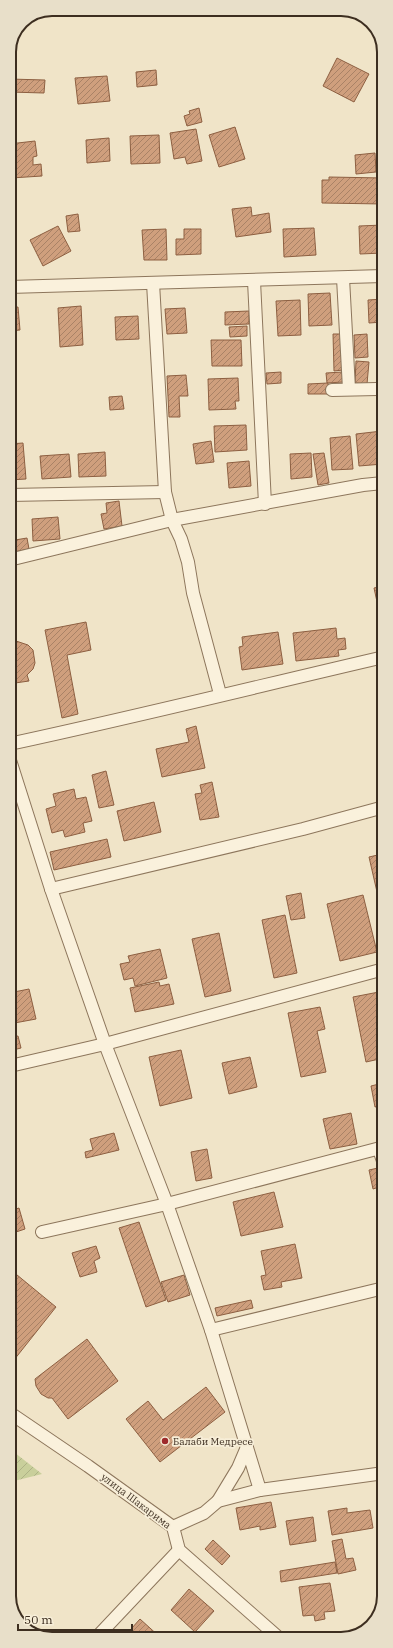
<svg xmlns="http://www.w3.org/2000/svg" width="393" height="1648" font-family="'IBM Plex Serif',serif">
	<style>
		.garden { fill: url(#garden-furrows) }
		.building { fill: url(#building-hatch); stroke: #8d5f41 }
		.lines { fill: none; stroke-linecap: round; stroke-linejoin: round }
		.lane-casing { stroke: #8d765c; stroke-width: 8 }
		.street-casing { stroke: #8d765c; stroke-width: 14 }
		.lane { stroke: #faf1dc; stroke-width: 6 }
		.street { stroke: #faf1dc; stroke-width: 12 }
		.poi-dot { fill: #9e2a2b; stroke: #f7eed8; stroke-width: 1.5 }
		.labels { text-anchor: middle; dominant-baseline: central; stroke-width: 3.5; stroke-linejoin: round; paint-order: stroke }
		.poi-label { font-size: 10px; fill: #3d2e20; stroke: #f7eed8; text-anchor: start }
		.street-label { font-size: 10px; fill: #3d2e20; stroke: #f7eed8 }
		.rim { fill: none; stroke: #3d2e20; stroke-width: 2 }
	</style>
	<defs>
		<pattern id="garden-furrows" width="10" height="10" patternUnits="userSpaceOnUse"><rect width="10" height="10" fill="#c9cf9b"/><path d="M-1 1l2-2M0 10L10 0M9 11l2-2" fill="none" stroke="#aeb285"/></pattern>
		<pattern id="building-hatch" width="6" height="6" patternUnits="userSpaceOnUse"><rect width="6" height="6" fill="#cf9f7d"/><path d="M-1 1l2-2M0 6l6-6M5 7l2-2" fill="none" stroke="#a98266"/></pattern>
	</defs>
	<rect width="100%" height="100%" fill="#f0e4c8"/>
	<path class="garden" d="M10 1449 42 1474 10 1482Z"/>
	<g class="building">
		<path d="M337 58 369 74 354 102 323 86Z"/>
		<path d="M156 70 157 85 137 87 136 72Z"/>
		<path d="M107 76 110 101 78 104 75 78Z"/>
		<path d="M9 79 45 80 44 93 9 92Z"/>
		<path d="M199 108 202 122 187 126 184 116 190 114 189 111Z"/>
		<path d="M235 127 245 159 219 167 209 135Z"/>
		<path d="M196 129 202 161 187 164 185 157 174 159 170 133Z"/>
		<path d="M159 135 160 163 131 164 130 136Z"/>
		<path d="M109 138 110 161 87 163 86 140Z"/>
		<path d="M35 141 37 156 33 157V165L41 164 42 176 11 178 9 144Z"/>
		<path d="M375 153 376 172 356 174 355 155Z"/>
		<path d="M329 177 383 178V204L322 203V180H329Z"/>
		<path d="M251 207 252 216 269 213 271 232 236 237 232 209Z"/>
		<path d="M78 214 80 231 68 232 66 216Z"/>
		<path d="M383 225V253L360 254 359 226Z"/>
		<path d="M58 226 71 251 43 266 30 240Z"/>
		<path d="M314 228 316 255 284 257 283 229Z"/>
		<path d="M166 229 167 260H144L142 230Z"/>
		<path d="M184 229H201V254L176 255V239H184Z"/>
		<path d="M330 293 332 325 309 326 308 294Z"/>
		<path d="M383 299V322L369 323 368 300Z"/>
		<path d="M300 300 301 335 278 336 276 301Z"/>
		<path d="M81 306 83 345 60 347 58 308Z"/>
		<path d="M18 307 20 330 9 331V308Z"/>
		<path d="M185 308 187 333 167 334 165 309Z"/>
		<path d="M249 311V324L225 325V312Z"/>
		<path d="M138 316 139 339 116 340 115 317Z"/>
		<path d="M247 326V336L230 337 229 327Z"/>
		<path d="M333 334H342L343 370 334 371Z"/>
		<path d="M367 334 368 357 355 358 354 335Z"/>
		<path d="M211 340H241L242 366H212Z"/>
		<path d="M356 361 369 362 367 384 355 383Z"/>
		<path d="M281 372V383L267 384 266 373Z"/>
		<path d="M343 372V382L327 383 326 373Z"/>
		<path d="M186 375 188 396H179L180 417H169L167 376Z"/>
		<path d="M238 378 239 401H235L236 409 209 410 208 379Z"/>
		<path d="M328 383V394H308V384Z"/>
		<path d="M122 396 124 409 110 410 109 397Z"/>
		<path d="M246 425 247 450 215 452 214 426Z"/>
		<path d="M382 431 383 464 359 466 356 434Z"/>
		<path d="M350 436 353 469 332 470 330 438Z"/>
		<path d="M211 441 214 462 196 464 193 444Z"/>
		<path d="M23 443 26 479 9 480V444Z"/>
		<path d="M105 452 106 476 79 477 78 454Z"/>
		<path d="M311 453 312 477 291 479 290 454Z"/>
		<path d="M324 453 329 483 318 485 313 454Z"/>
		<path d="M69 454 71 477 42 479 40 456Z"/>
		<path d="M249 461 251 486 229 488 227 463Z"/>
		<path d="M119 501 122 526 104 529 101 514 107 513 106 503Z"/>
		<path d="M58 517 60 539 33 541 32 519Z"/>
		<path d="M27 538 29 549 9 553V541Z"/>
		<path d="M383 586 384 634 374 588Z"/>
		<path d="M86 622 91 650 67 655 78 714 62 718 45 630Z"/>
		<path d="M336 628 337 639 345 638 346 649 338 650 339 656 296 661 293 633Z"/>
		<path d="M278 632 283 664 242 670 239 647 243 646 242 637Z"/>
		<path d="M16 641 28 645 33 650 35 663 33 669 27 675 29 681 15 683 14 677H9V642Z"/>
		<path d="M196 726 205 768 162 777 156 749 189 742 186 729Z"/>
		<path d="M106 771 114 805 99 808 92 775Z"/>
		<path d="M212 782 219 817 200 820 195 794 202 793 200 785Z"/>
		<path d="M74 789 76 799 86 797 92 821 83 823 85 832 65 837 63 830 52 833 46 809 56 806 53 794Z"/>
		<path d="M154 802 161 832 124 841 117 811Z"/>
		<path d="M9 838 15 863 9 865Z"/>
		<path d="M107 839 111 857 54 870 50 852Z"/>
		<path d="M382 854 384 863V890L377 892 369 857Z"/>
		<path d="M301 893 305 918 291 920 286 896Z"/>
		<path d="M363 895 377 952 340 961 327 904Z"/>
		<path d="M285 915 297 973 274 978 262 920Z"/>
		<path d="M219 933 231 991 205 997 192 939Z"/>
		<path d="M160 949 167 978 135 986 133 978 124 980 120 964 130 962 128 956Z"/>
		<path d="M159 982 160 986 169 984 174 1004 135 1012 130 988Z"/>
		<path d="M29 989 36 1019 9 1024V993Z"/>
		<path d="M384 991V1058L366 1062 353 997Z"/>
		<path d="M320 1007 325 1029 317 1031 326 1072 301 1077 288 1013Z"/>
		<path d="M18 1036 21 1048 13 1050 10 1037Z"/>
		<path d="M181 1050 192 1098 160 1106 149 1057Z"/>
		<path d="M250 1057 257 1087 229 1094 222 1063Z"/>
		<path d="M383 1083 384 1105 375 1107 371 1086Z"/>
		<path d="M351 1113 357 1144 330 1149 323 1119Z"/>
		<path d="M114 1133 119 1150 86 1158 85 1152 93 1150 90 1139Z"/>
		<path d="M207 1149 212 1178 196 1181 191 1152Z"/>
		<path d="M378 1168 382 1186 373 1189 369 1170Z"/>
		<path d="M274 1192 283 1227 241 1236 233 1202Z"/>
		<path d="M19 1208 25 1229 10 1234V1211Z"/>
		<path d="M139 1222 166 1300 146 1307 119 1228Z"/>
		<path d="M295 1244 302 1278 281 1282 282 1287 264 1290 261 1276 266 1275 261 1251Z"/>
		<path d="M96 1246 100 1258 94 1261 97 1272 80 1277 72 1253Z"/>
		<path d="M11 1270 56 1307 10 1365V1271Z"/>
		<path d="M184 1275 190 1295 168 1302 161 1282Z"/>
		<path d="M251 1300 253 1308 217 1316 215 1308Z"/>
		<path d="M87 1339 118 1381 68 1419 52 1398H48L41 1394 36 1386 35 1379Z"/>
		<path d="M206 1387 225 1412 160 1462 126 1419 148 1401 163 1420Z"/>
		<path d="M271 1502 276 1527 260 1530V1526L240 1530 236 1508Z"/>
		<path d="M347 1508V1513L370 1510 373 1528 332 1535 328 1511Z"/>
		<path d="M313 1517 316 1541 290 1545 286 1521Z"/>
		<path d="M342 1539 346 1559 353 1558 356 1570 338 1574 332 1541Z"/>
		<path d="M213 1540 230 1556 222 1565 205 1549Z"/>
		<path d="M335 1562 337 1573 281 1582 280 1571Z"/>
		<path d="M330 1583 335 1611 324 1612 325 1619 315 1621 314 1615 303 1616 299 1587Z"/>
		<path d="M189 1589 214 1611 195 1632 171 1610Z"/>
		<path d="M140 1619 161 1638 122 1639Z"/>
	</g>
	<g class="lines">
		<defs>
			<path id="lane" d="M376 1150 384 1173"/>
			<g id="street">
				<path d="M343 278 349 389"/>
				<path d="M254 281 265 504"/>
				<path d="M153 283 165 492 172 520 181 539 188 562 193 593 220 694"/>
				<path d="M9 287 383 276"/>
				<path d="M332 390 377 389"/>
				<path d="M9 495 165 492"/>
				<path d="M9 560 172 520 363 485 383 483"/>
				<path d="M9 744C135 717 259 686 384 657"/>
				<path d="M9 757 51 889 105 1044 167 1204 211 1330 260 1490"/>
				<path d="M51 889 303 829 384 807"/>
				<path d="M10 1066 105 1044 384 969"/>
				<path d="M42 1232 167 1204 384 1147"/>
				<path d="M211 1330 384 1288"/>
				<path d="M10 1413 88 1466 173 1527 179 1550 279 1638"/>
				<path d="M218 1501 238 1468 247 1447"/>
				<path d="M173 1527 204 1513 218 1501 260 1490 384 1473"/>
				<path d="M95 1639 179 1550"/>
			</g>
		</defs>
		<use href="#lane" class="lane-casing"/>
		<use href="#street" class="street-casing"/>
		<use href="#lane" class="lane"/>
		<use href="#street" class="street"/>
	</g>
	<circle class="poi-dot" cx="165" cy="1441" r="4"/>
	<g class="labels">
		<g class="poi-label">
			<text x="173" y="1441">Балаби Медресе</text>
		</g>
		<g class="street-label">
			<text transform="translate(136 1501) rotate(37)">улица Шакарима</text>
		</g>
	</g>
	<path d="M0 0H393V1648H0ZM52 16H341A36 36 0 0 1 377 52V1596A36 36 0 0 1 341 1632H52A36 36 0 0 1 16 1596V52A36 36 0 0 1 52 16Z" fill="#e8dfc9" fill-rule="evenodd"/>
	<path class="rim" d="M52 16H341A36 36 0 0 1 377 52V1596A36 36 0 0 1 341 1632H52A36 36 0 0 1 16 1596V52A36 36 0 0 1 52 16Z"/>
	<path d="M18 1624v6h114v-6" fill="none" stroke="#3d2e20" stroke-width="2"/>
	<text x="24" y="1624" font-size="12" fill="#3d2e20" stroke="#f7eed8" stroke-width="3" paint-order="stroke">50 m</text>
</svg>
